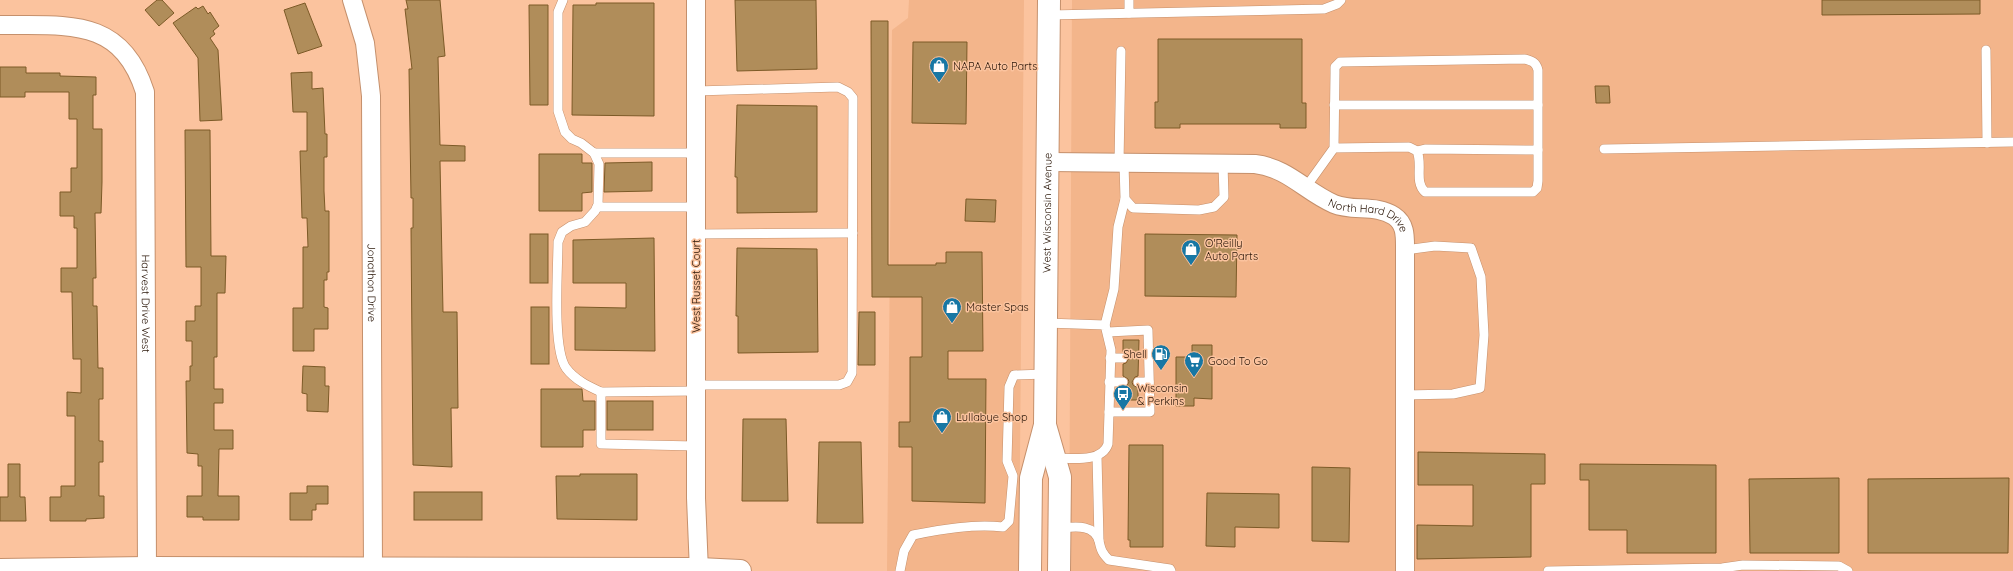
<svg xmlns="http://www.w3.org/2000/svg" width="2013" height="571" font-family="Quicksand,sans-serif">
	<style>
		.built { fill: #f3b58b }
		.building { fill: #b08d5a; stroke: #7c5a27 }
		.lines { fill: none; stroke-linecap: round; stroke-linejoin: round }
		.service-casing { stroke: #c5906c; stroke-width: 10 }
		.minor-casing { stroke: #c5906c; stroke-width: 20 }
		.tertiary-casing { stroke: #c5906c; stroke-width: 24 }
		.secondary-casing { stroke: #c5906c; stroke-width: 24 }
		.service { stroke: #fff; stroke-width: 9 }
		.minor { stroke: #fff; stroke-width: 18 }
		.tertiary { stroke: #fff; stroke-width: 22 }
		.secondary { stroke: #fff; stroke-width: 22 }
		.labels { text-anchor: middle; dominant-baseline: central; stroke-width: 3; stroke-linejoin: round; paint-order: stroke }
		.poi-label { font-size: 11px; fill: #2a1608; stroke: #fbc39e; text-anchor: start }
		.street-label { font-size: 11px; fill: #2a1608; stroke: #fbc39e }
	</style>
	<rect width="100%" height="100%" fill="#fbc39e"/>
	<g class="built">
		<path d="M909 0H1024L1019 571H887L892 30 908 18Z"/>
		<path d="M1072 0H2013V571H1069Z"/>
	</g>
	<g class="building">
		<path d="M157 0H162L174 13 159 26 145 10Z"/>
		<path d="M406 0H440L445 56 438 57 440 145 465 146V161H440L443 312H457L458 408H451L452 467 413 465 411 228H413V198H411L409 69H412L405 9H408Z"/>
		<path d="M735 0H816L817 69 737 71Z"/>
		<path d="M1822 0H1980V14L1822 15Z"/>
		<path d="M305 3 322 46 298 54 284 10Z"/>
		<path d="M596 3H654V116L572 115 573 5H596Z"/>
		<path d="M529 5H548V105H530Z"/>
		<path d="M203 6 208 14 210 12 219 26 213 31 215 34 210 38 218 50 222 120 200 121 198 58 173 23 196 7 198 9Z"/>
		<path d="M871 21H888V265H936V263H946V252H982L983 351H948V379H986L985 503 912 501V447H899V422H910V357H922V297H872Z"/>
		<path d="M1158 39H1302V103H1306V128H1280V124H1180V128H1155V102H1158Z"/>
		<path d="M913 42H967L966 124 912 123Z"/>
		<path d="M0 67H26V73H60V76L96 77V95H93V129H102V182L101 213H95L96 278H93V306H97L98 368H103V399H99V441H103V462H99V496H104V518L86 519V521H50V497H61V486H75V416H67V392L81 393V359H73L72 292H61V268H77V228H74V216H60V192H71V168H77V119H69V92H25V97H0Z"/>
		<path d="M312 72V89L323 88 325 134H327V157H324V191L325 211H329V272H327V280H324V307L328 308V329H314V351H293V308H303V247H308L307 218H302L300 151H307V112H293L291 73Z"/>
		<path d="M1595 86H1609L1610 103H1596Z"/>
		<path d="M737 105 817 106V212L737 213V177H735Z"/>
		<path d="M185 130H210L211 256H226L225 293H217V357H214V389H223V403H214V430H233V449H219L218 496H239V520H203V517H187V496H202V466H198V454L187 453 186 381H190V366H192V341H186V321H195V306H201V267H186Z"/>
		<path d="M539 154H582V163H592V192L582 193V211H539Z"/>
		<path d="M652 162V191L604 192 605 163Z"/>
		<path d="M966 199 996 200 995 222 965 221Z"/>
		<rect x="530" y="234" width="18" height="49"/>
		<path d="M1145 234 1237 235 1236 297 1145 296Z"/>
		<path d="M654 238 655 351 575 350V307L626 308V283H573V240Z"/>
		<path d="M737 248 817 249 818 352 738 353V316H736Z"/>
		<rect x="531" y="307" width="18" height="57"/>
		<path d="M859 312H875V365H858Z"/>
		<path d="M1123 340H1139L1138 376 1135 377 1132 382 1133 385 1138 388V400H1123V388L1126 387 1129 382 1128 379 1123 376V364L1126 363 1129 358 1128 355 1123 352Z"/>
		<path d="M1192 345H1212V399L1194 398V406H1176V357H1192Z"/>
		<path d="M303 366 325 367V386H329L328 412 307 411V394L302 393Z"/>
		<path d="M541 389H582L583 401H595V430H583V447H541Z"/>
		<rect x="607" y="401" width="46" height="29"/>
		<path d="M743 419H786L788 501H742Z"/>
		<path d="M819 442H861L863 523H817Z"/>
		<path d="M1129 445H1163V547H1130V540H1128Z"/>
		<path d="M1418 452 1545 454V484H1531V557L1417 559V525L1473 526V485H1418Z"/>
		<path d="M8 464H20V497H25L26 521H0V497H8Z"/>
		<path d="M1580 464 1716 465V553H1627V530H1589V480H1580Z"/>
		<path d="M1312 467 1350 468 1349 542 1312 541Z"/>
		<path d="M580 474H637V520L557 519 556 476H580Z"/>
		<path d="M1839 478V553H1750L1749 479Z"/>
		<path d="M2009 478 2008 553H1868V479Z"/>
		<path d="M307 486H328V504H316V510H312V520H290V493H307Z"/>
		<rect x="414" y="492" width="68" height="28"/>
		<path d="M1207 493 1279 494V528L1235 527V547L1206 546Z"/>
	</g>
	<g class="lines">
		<defs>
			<g id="service">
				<path d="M563 0 558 12V111L565 132 572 139 581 143 594 153 599 164 598 205 595 211 585 222 571 226 562 232 558 242C558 269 552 348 566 368 575 380 588 386 601 392"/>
				<path d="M1129 0V13"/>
				<path d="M1049 15 1324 9 1337 4 1341 0"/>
				<path d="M1986 50 1987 143"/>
				<path d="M696 91 838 87 848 92 853 98 852 373 847 382 839 385H696"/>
				<path d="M1334 105H1538"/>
				<path d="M1604 149 2013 142"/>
				<path d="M1417 151 1425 149 1538 150"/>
				<path d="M594 153H695"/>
				<path d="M1119 163 1121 51"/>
				<path d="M1124 163 1125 199 1133 208 1199 210 1214 207 1224 197 1223 164"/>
				<path d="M1306 187 1334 148 1409 147 1417 151C1423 164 1414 182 1425 192H1533L1537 188 1538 181V70C1536 62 1532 61 1525 59L1340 62 1335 67V73L1334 148"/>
				<path d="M597 207H696"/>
				<path d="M696 234 853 233"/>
				<path d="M1405 250 1435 246 1471 248 1481 277 1484 335 1480 388 1453 394 1405 395"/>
				<path d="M1046 323 1105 325 1111 350 1108 444C1102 463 1071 458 1055 458"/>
				<path d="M1105 325 1114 289 1118 227 1125 199"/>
				<path d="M1108 332 1148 330 1150 412H1109"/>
				<path d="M1110 358H1123"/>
				<path d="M1109 382H1123"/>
				<path d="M1138 382H1149"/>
				<path d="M696 446 601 444V392L696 391"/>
				<path d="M1097 456 1099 540"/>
				<path d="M1060 528C1073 527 1094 523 1099 541 1101 550 1102 553 1109 560L1170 569 1171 571"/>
				<path d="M900 571 904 551 913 535C943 529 973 524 1003 527L1009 521 1013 476 1007 461 1009 387 1014 375 1046 374"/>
				<path d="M1548 571 1722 568 1743 565 1839 566 1848 571"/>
			</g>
			<g id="minor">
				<path id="s1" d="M352 0 365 43 371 96 373 571"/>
				<path d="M696 0V498L699 571"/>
				<path id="s2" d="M0 25C66 26 121 16 145 92L147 571"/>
				<path id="s3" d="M1048 162 1255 164C1288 168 1306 192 1334 204 1353 212 1376 204 1394 216 1406 224 1405 237 1405 250V571"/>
			</g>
			<path id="tertiary" d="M0 570 147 568 699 569 740 571"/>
			<g id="secondary">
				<path d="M1045 425 1060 477 1059 571"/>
				<path id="s4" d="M1030 571 1031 478 1045 425 1049 0"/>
			</g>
		</defs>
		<use href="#service" class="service-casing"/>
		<use href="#minor" class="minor-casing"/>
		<use href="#tertiary" class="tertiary-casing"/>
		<use href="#secondary" class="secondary-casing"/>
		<use href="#service" class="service"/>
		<use href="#minor" class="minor"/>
		<use href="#tertiary" class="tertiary"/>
		<use href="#secondary" class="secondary"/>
	</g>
	<defs>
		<symbol id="shop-pin" viewBox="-11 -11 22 30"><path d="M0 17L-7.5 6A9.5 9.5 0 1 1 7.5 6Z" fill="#1777a4" stroke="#fbc39e"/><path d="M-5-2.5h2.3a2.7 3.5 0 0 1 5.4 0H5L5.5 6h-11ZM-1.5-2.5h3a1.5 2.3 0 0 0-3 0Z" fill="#fff"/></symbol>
		<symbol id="fuel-pin" viewBox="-11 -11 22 30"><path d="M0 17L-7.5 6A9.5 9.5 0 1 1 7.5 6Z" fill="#1777a4" stroke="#fbc39e"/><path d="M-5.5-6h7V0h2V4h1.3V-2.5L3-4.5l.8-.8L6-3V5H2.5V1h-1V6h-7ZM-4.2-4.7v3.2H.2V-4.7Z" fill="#fff"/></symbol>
		<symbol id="supermarket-pin" viewBox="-11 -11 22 30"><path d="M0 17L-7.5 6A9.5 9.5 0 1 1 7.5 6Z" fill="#1777a4" stroke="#fbc39e"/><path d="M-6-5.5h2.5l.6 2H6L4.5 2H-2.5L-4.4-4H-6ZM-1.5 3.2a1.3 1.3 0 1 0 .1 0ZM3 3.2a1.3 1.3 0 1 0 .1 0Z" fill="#fff"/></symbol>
		<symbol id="bus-pin" viewBox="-11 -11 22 30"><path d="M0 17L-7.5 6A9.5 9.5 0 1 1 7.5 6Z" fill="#1777a4" stroke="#fbc39e"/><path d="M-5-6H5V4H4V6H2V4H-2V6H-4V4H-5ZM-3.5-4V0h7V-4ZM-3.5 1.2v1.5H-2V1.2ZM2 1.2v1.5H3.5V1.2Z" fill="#fff"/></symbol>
	</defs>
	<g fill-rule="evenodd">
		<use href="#shop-pin" x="928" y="55" width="22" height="30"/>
		<use href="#shop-pin" x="1180" y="238" width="22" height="30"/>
		<use href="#shop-pin" x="941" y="296" width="22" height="30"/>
		<use href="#fuel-pin" x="1150" y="343" width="22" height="30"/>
		<use href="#supermarket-pin" x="1183" y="350" width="22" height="30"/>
		<use href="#bus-pin" x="1112" y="383" width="22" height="30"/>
		<use href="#shop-pin" x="931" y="406" width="22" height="30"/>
	</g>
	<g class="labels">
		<g class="poi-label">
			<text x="953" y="66">NAPA Auto Parts</text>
			<text x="1205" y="243">O'Reilly<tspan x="1205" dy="13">Auto Parts</tspan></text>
			<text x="966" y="307">Master Spas</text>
			<text x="1147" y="354" text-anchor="end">Shell</text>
			<text x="1208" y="361">Good To Go</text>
			<text x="1137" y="388">Wisconsin<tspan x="1137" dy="13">&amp; Perkins</tspan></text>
			<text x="956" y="417">Lullabye Shop</text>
		</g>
		<g class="street-label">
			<text stroke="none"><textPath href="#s4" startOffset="360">West Wisconsin Avenue</textPath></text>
			<text stroke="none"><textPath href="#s3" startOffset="334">North Hard Drive</textPath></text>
			<text stroke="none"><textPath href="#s1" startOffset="285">Jonathon Drive</textPath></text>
			<text transform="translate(696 286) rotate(-90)">West Russet Court</text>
			<text stroke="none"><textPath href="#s2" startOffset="388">Harvest Drive West</textPath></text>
		</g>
	</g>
</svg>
